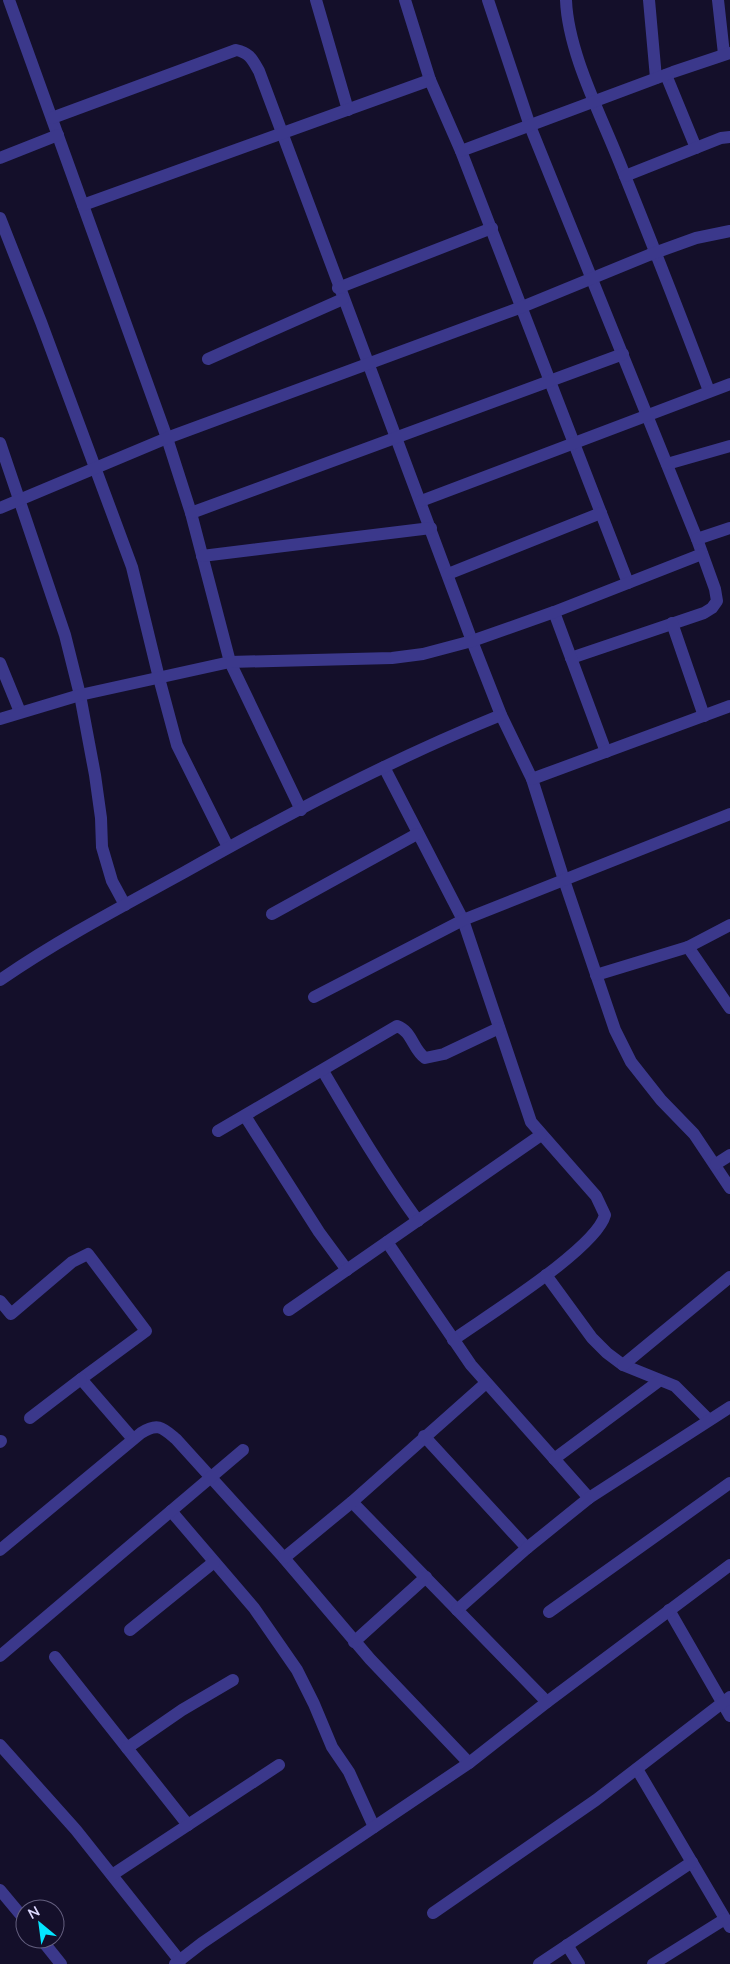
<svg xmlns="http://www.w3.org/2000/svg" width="730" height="1964" font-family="Lato,sans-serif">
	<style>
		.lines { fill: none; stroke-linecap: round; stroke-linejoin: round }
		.minor { stroke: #3b388b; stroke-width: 12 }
	</style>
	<rect width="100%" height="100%" fill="#140f2a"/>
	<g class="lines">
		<g class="minor">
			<path d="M9 0 167 438 191 513 230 662 301 810"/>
			<path d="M316 0 348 110"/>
			<path d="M405 0 430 80 461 151 628 583"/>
			<path d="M488 0 530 126 697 539 715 589 717 601 712 608 704 613 571 658"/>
			<path d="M566 0C568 52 600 113 619 161 650 238 680 314 709 391"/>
			<path d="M649 0 656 78"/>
			<path d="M718 0 724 54"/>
			<path d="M666 75 696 148"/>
			<path d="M52 118 236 50C250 53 252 59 259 71L472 641 501 715 532 779 564 880 615 1030 631 1062 661 1100 694 1134 730 1188"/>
			<path d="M461 151 673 72 730 53"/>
			<path d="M0 158 58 135"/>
			<path d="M625 176 721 138 730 137"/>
			<path d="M83 205 430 80"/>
			<path d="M0 218 41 322 132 567 159 678 177 745 228 847"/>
			<path d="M338 288 492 228"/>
			<path d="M208 359 343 299"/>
			<path d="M0 443 65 635 80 695 95 775 101 818 102 847 112 881 125 905"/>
			<path d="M667 464 730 446"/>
			<path d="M421 501 730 384"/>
			<path d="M0 508 167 438 522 307 649 255 696 238 730 231"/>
			<path d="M191 513 623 354"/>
			<path d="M697 539 730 528"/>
			<path d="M202 556 431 528"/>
			<path d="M448 574 601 513"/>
			<path d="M554 612 606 752"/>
			<path d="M672 623 704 716"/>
			<path d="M0 663 20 712"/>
			<path d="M0 719 80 695 230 662 392 658 423 654 472 641 554 612 702 554"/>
			<path d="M384 767 463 920 531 1122 596 1196 605 1215C596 1249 485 1317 453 1340"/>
			<path d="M532 779 730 706"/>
			<path d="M272 914 417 834"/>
			<path d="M688 947 730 1008"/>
			<path d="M596 975 688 947 730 925"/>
			<path d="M0 980C58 940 121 907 183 873 286 815 392 759 501 715"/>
			<path d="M314 997 463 920 730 814"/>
			<path d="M323 1071C353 1122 383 1173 418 1221"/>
			<path d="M245 1116 319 1232 347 1270"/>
			<path d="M218 1131 397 1026C412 1031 413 1050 425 1058L444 1054 499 1028"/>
			<path d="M716 1164 730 1155"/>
			<path d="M387 1242 471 1365 589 1498"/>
			<path d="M546 1275 592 1338 607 1353 623 1365 675 1386 709 1420"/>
			<path d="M0 1301 11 1314 72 1262 88 1254 146 1331 81 1379 133 1439"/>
			<path d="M289 1310 541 1135"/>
			<path d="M623 1365 730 1277"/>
			<path d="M30 1418 81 1379"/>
			<path d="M424 1436 527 1548"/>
			<path d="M0 1442 1 1441"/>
			<path d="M554 1459 659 1381"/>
			<path d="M352 1502 547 1702"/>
			<path d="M171 1511 254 1608 297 1670 314 1704 332 1747 349 1772 374 1827"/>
			<path d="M0 1550 141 1433C158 1422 163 1428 176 1439L284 1558 370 1659 469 1763"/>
			<path d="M284 1558 352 1502 486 1383"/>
			<path d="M457 1610 527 1548 589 1498 730 1407"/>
			<path d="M669 1610 730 1716"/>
			<path d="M549 1612 730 1483"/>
			<path d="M130 1630 214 1562"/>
			<path d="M354 1642 426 1577"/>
			<path d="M0 1656 243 1450"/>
			<path d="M55 1657 188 1825"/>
			<path d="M0 1745 76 1830 180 1961"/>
			<path d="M127 1748 182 1710 233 1680"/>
			<path d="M637 1769 730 1927"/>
			<path d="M112 1875 279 1765"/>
			<path d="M0 1890 25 1920"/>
			<path d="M433 1913 596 1800 730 1697"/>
			<path d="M41 1939 61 1964"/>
			<path d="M567 1945 579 1964"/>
			<path d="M175 1964 202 1943 469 1763 547 1702 730 1565"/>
			<path d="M539 1964 692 1862"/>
			<path d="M653 1964 725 1919"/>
		</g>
	</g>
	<g transform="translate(40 1924) rotate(331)"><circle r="24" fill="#140f2a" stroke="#645f7f"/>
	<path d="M0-4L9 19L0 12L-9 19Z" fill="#04e5ff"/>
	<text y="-8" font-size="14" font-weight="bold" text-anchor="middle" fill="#ddd8ff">N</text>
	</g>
</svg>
